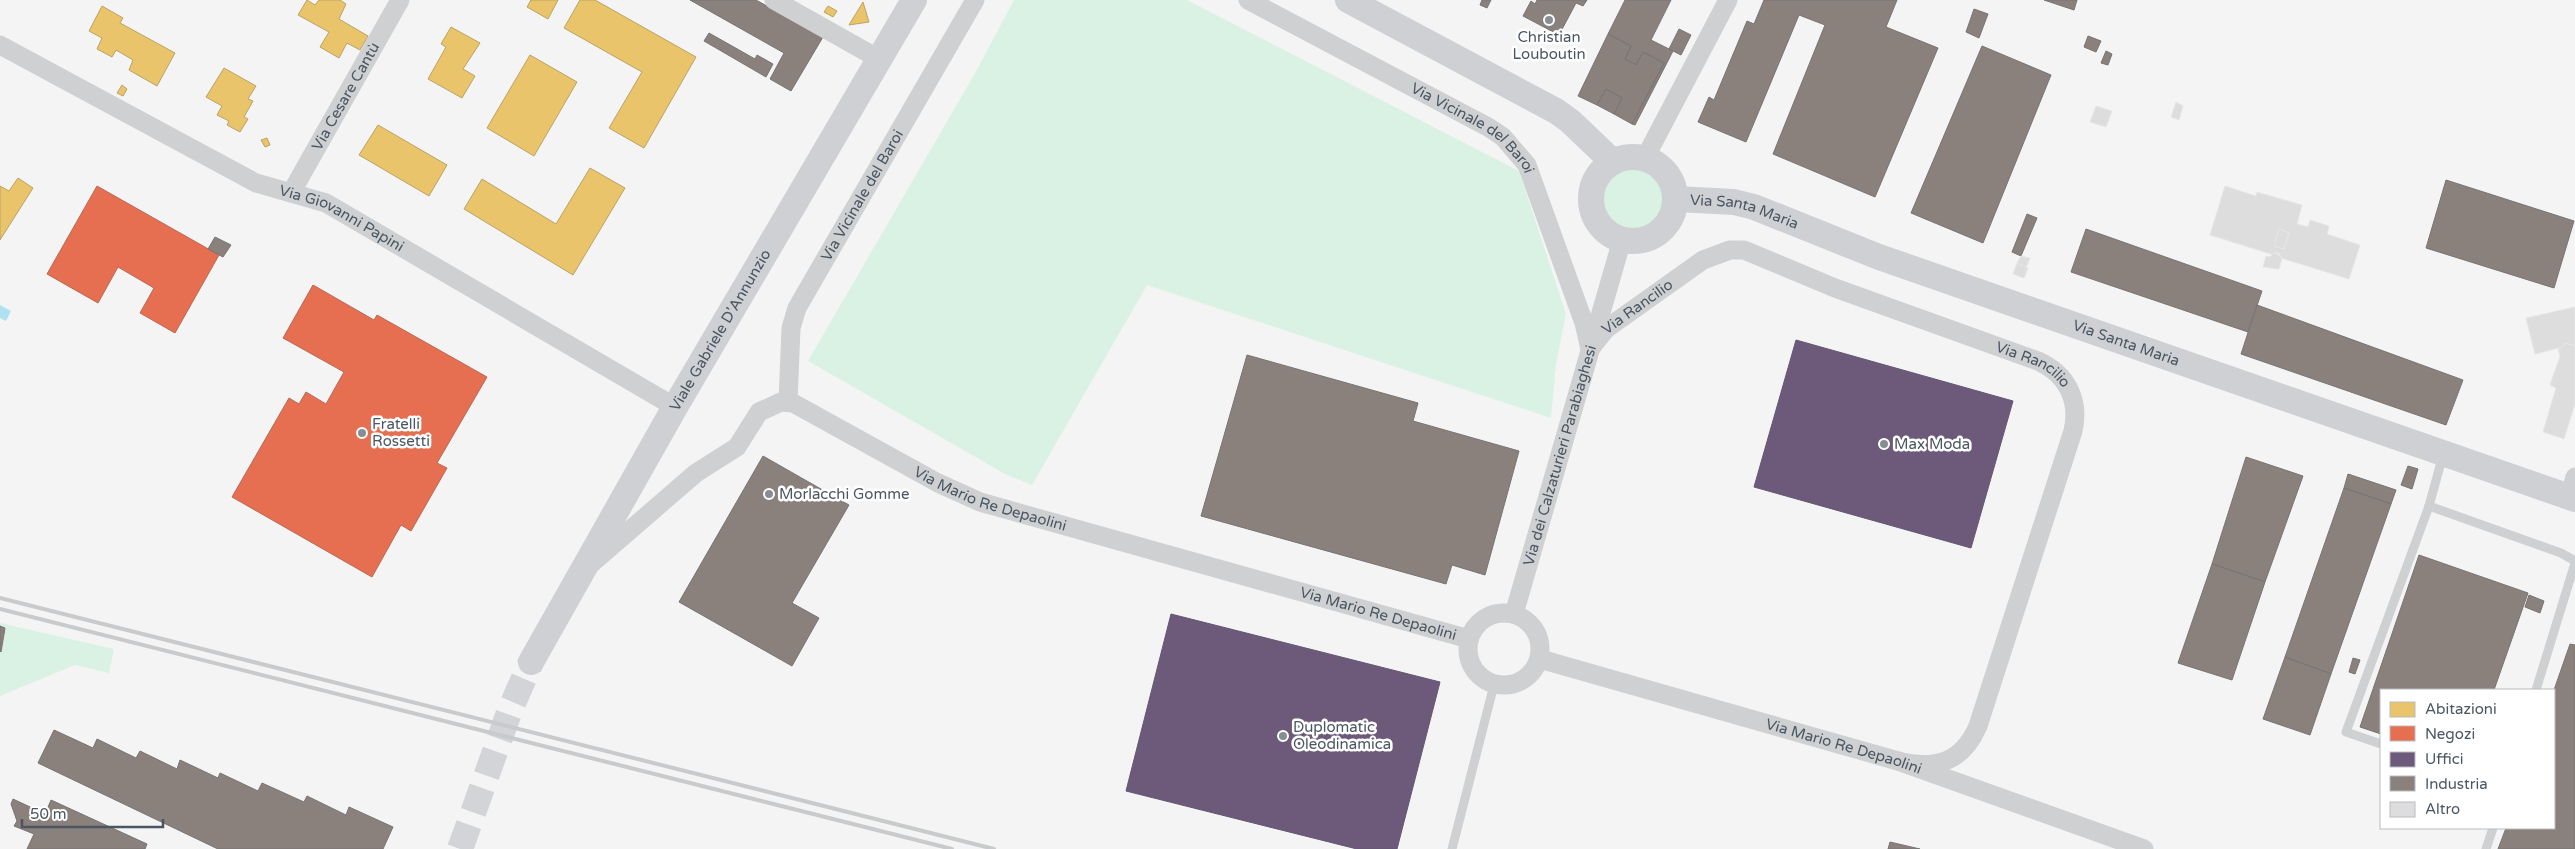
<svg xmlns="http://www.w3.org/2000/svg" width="2575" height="849" font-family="'Varela Round',sans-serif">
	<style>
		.green { fill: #d9f2e3 }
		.water { fill: #aee2f0 }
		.homes { fill: #e9c46a; stroke: #b9a367 }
		.shops { fill: #e76f51; stroke: #b86856 }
		.offices { fill: #6d597a; stroke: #625872 }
		.industry { fill: #8a817c; stroke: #777474 }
		.building { fill: #ddddde; stroke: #e5e6e7; fill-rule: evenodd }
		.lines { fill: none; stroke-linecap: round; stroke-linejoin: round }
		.secondary-tunnel { stroke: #d2d4d7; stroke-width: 26; stroke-dasharray: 26 13; stroke-linecap: butt }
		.lane { stroke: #ced0d2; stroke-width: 9 }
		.street { stroke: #ced0d2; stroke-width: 19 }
		.secondary { stroke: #ced0d4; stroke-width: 26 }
		.rail { stroke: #c9cacc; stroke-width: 4 }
		.poi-dot { fill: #868d94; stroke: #fff; stroke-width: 2 }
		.labels { text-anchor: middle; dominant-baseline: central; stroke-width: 5; stroke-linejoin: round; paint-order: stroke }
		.poi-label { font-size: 15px; fill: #4a5661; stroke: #fff; text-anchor: start }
		.street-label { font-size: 15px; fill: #4a5661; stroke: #fff }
	</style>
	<rect width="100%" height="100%" fill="#f4f4f4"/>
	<g class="green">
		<path d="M1014 0H1187L1519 171 1566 314 1556 364 1551 418 1147 285 1032 485 1007 475 808 361 974 75Z"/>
		<circle cx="1633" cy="198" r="31"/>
		<path d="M0 623 114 649 109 673 75 665 0 696Z"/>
	</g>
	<path class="water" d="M0 305 11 311 6 321 0 318Z"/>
	<g class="homes">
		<path d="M307 0 315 5 319 0H340L346 4 339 19 368 36 360 50 347 43 339 58 320 47 329 32 298 15Z"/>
		<path d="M531 0H530H558L548 19 527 7Z"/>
		<path d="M580 0H595L696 57 644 148 609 128 642 72 564 28Z"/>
		<path d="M863 2 869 22 849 25Z"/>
		<path d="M102 6 123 18 120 23 175 53 157 86 129 70 133 60 116 50 112 57 97 49 102 38 89 31Z"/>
		<path d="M828 6 837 11 833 17 824 12Z"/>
		<path d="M451 27 480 43 463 69 475 76 462 98 428 79 446 47 441 44Z"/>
		<path d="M530 55 577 82 534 156 487 128Z"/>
		<path d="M224 68 256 86 248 99 253 101 244 117 248 119 240 132 227 125 229 121 217 115 222 106 206 97Z"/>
		<path d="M122 85 127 89 123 96 117 93Z"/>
		<path d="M378 125 447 165 429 196 359 155Z"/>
		<path d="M267 138 270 145 265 147 261 140Z"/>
		<path d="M590 168 625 188 573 275 464 209 482 179 556 224Z"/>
		<path d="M18 178 33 188 0 240V186L9 191Z"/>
	</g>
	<g class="shops">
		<path d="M97 186 219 255 175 333 140 313 154 288 118 267 98 303 47 274Z"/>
		<path d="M313 285 374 320 377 315 487 377 437 463 447 468 411 531 401 525 372 577 232 497 289 398 299 404 306 392 326 404 344 372 283 338Z"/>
	</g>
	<g class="offices">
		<path d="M1796 340 2013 401 1971 548 1754 487Z"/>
		<path d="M1171 614 1440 682 1397 849H1357L1126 791Z"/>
	</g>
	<g class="industry">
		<path d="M690 0H756L823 37 791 91 770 79 784 53Z"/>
		<path d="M1482 0H1491L1487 8 1480 5Z"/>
		<path d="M1537 0H1587L1583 6 1576 3 1559 35 1523 16 1531 1 1535 4Z"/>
		<path d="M1625 0H1671L1651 40 1673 51 1635 125 1632 124 1664 63 1643 52 1636 65 1625 59 1631 46 1608 34Z"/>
		<path d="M1764 0H1897L1886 27 1938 48 1875 197 1773 154 1825 25 1799 15 1746 142 1698 122 1709 97 1714 100 1747 21 1754 24Z"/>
		<path d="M2044 0H2077L2074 10Z"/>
		<path d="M1974 9 1988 14 1979 38 1966 32Z"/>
		<path d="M1679 29 1691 35 1681 55 1669 49Z"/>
		<path d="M709 33 755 59 757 55 773 64 766 77 704 41Z"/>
		<path d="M1608 34 1631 46 1625 59 1636 65 1643 52 1664 63 1632 124 1614 114 1622 98 1606 89 1597 105 1578 96Z"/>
		<path d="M2088 36 2101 41 2096 52 2084 47Z"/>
		<path d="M1982 46 2051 75 1983 243 1911 213Z"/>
		<path d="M2106 51 2112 54 2108 65 2101 63Z"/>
		<path d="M1606 89 1622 98 1614 114 1597 105Z"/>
		<path d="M2446 180 2574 221 2554 288 2426 248Z"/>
		<path d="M2027 214 2037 218 2021 256 2012 252Z"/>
		<path d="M2086 229 2262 291 2248 332 2071 272Z"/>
		<path d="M215 237 231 245 223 257 208 249Z"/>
		<path d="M2257 305 2463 380 2446 425 2241 354Z"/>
		<path d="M1247 355 1418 403 1413 421 1519 451 1485 575 1452 565 1446 584 1201 516Z"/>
		<path d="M763 456 849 505 792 603 819 618 792 666 679 602Z"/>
		<path d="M2246 457 2303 476 2265 582 2212 564Z"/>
		<path d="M2408 466 2418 469 2412 489 2401 485Z"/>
		<path d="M2348 474 2396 490 2391 504 2344 488Z"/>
		<path d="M2344 488 2391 504 2331 674 2285 657Z"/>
		<path d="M2419 555 2528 593 2494 690H2381V734L2360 727Z"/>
		<path d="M2212 564 2265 582 2232 680 2178 663Z"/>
		<path d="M2529 595 2544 601 2540 613 2525 607Z"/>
		<path d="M0 626 5 628 1 652 0 651Z"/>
		<path d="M2570 644 2575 645V849H2498L2506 828H2554V690Z"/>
		<path d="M2285 657 2331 674 2310 735 2263 719Z"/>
		<path d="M2353 658 2360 660 2355 674 2349 672Z"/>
		<path d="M54 730 93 748 97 739 136 758 140 751 177 769 180 760 218 778 220 773 258 791 262 783 304 802 307 796 346 815 349 807 393 827 383 849H218L38 763Z"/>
		<path d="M13 799 45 814 51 800 147 844 145 849H27L34 834 14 826 17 821 11 804Z"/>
		<path d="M1890 842 1920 849H1888Z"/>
	</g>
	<g class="building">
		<path d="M2176 102 2183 106 2179 120 2171 117Z"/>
		<path d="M2096 106 2112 111 2106 127 2090 122Z"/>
		<path d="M2225 186 2256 196 2257 192 2302 205 2297 224 2308 227 2310 220 2329 226 2327 234 2360 245 2349 279 2284 259 2279 256 2280 254 2275 252 2274 255 2210 235ZM2279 229 2289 233 2284 249 2274 246Z"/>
		<path d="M2279 229 2289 233 2284 249 2274 246Z"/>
		<path d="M2275 252 2282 258 2279 269 2263 267 2266 256 2270 257Z"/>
		<path d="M2021 256 2030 258 2026 268 2017 263Z"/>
		<path d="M2017 263 2028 268 2024 278 2013 274Z"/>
		<path d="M2575 307V346L2565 343 2563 347 2535 354 2526 318Z"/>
		<path d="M2565 343 2575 346V404L2564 439 2543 432 2556 388 2550 385 2560 356 2558 349 2563 347Z"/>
	</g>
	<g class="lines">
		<path class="secondary-tunnel" d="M460 849 510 710 531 662"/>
		<g class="lane">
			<path d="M2443 455 2429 506 2561 553 2575 561"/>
			<path d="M2536 690 2575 563"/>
			<path d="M2381 744 2346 732 2429 506"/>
			<path d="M1452 849 1494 685"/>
			<path d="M2486 849 2493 828"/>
		</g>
		<g class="street">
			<path d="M774 0 879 59"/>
			<path id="s1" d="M1248 0 1488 127 1503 137 1527 165 1584 323 1590 349"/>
			<path id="s2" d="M0 45 256 183 326 203 675 407"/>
			<path d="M1645 158 1728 0"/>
			<path id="s3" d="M291 193 400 0"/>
			<path id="s4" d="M1590 349 1606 329 1703 260 1730 250H1744L1835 288 2038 361C2067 374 2080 400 2073 431L1978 726C1962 763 1935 770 1898 761"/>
			<path id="s5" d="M788 402 791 328 797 308 975 0"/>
			<path d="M2569 497 2575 477"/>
			<path id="s6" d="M592 563 696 473 737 447 759 412 781 402 793 403 938 483 980 502 1469 639"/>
			<circle cx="1504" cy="649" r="36"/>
			<path id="s7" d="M1514 614 1622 240"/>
			<path id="s8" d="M1540 659 1898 761 2144 849"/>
		</g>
		<g class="secondary">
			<path d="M1348 0 1556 111 1570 121 1613 162"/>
			<circle cx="1633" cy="199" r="42"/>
			<path id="s9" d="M1676 199 1734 202 1754 207 1879 257 2575 499"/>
			<path id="s10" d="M531 662 675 407 914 0"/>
		</g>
		<g class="rail">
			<path d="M0 598 994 849"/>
			<path d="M0 609 952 849"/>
		</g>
	</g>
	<g class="poi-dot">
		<circle cx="1549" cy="20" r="5"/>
		<circle cx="362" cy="433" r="5"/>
		<circle cx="1884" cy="444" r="5"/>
		<circle cx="769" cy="494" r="5"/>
		<circle cx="1283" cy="736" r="5"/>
	</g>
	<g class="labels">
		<g class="poi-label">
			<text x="1549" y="37" text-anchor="middle">Christian<tspan x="1549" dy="17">Louboutin</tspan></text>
			<text x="372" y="424">Fratelli<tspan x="372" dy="17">Rossetti</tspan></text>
			<text x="1894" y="444">Max Moda</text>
			<text x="779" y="494">Morlacchi Gomme</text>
			<text x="1293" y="727">Duplomatic<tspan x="1293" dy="17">Oleodinamica</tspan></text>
		</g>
		<g class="street-label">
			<text stroke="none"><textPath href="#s3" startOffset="111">Via Cesare Cantù</textPath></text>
			<text stroke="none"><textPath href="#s1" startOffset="260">Via Vicinale del Baroi</textPath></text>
			<text stroke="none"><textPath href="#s5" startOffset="225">Via Vicinale del Baroi</textPath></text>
			<text stroke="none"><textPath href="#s9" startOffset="70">Via Santa Maria</textPath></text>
			<text stroke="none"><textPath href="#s2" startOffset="384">Via Giovanni Papini</textPath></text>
			<text stroke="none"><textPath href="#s4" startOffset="64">Via Rancilio</textPath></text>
			<text stroke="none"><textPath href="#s10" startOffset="382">Viale Gabriele D'Annunzio</textPath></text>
			<text stroke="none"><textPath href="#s9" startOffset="475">Via Santa Maria</textPath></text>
			<text stroke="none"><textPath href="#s4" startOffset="499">Via Rancilio</textPath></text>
			<text stroke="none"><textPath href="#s7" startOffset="165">Via dei Calzaturieri Parabiaghesi</textPath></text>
			<text stroke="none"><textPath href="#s6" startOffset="484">Via Mario Re Depaolini</textPath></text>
			<text stroke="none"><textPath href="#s6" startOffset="889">Via Mario Re Depaolini</textPath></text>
			<text stroke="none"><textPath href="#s8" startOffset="316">Via Mario Re Depaolini</textPath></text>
		</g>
	</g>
	<rect x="2380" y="689" width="175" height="140" fill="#ffffff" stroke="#b7bbc0"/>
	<rect x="2390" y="702" width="25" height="15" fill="#e9c46a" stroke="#b7bbc0"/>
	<text x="2425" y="714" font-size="15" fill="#4a5661">Abitazioni</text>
	<rect x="2390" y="726" width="25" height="15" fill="#e76f51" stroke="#b7bbc0"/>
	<text x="2425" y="739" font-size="15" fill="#4a5661">Negozi</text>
	<rect x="2390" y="752" width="25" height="15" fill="#6d597a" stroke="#b7bbc0"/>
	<text x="2425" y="764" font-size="15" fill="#4a5661">Uffici</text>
	<rect x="2390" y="776" width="25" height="15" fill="#8a817c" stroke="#b7bbc0"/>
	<text x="2425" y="789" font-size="15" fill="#4a5661">Industria</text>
	<rect x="2390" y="802" width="25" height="15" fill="#ddddde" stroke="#b7bbc0"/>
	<text x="2425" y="814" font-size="15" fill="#4a5661">Altro</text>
	<path d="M22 819v8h141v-8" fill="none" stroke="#4a5661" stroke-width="2.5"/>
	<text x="30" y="819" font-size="15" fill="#4a5661" stroke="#ffffff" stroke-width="4" paint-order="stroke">50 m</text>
</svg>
